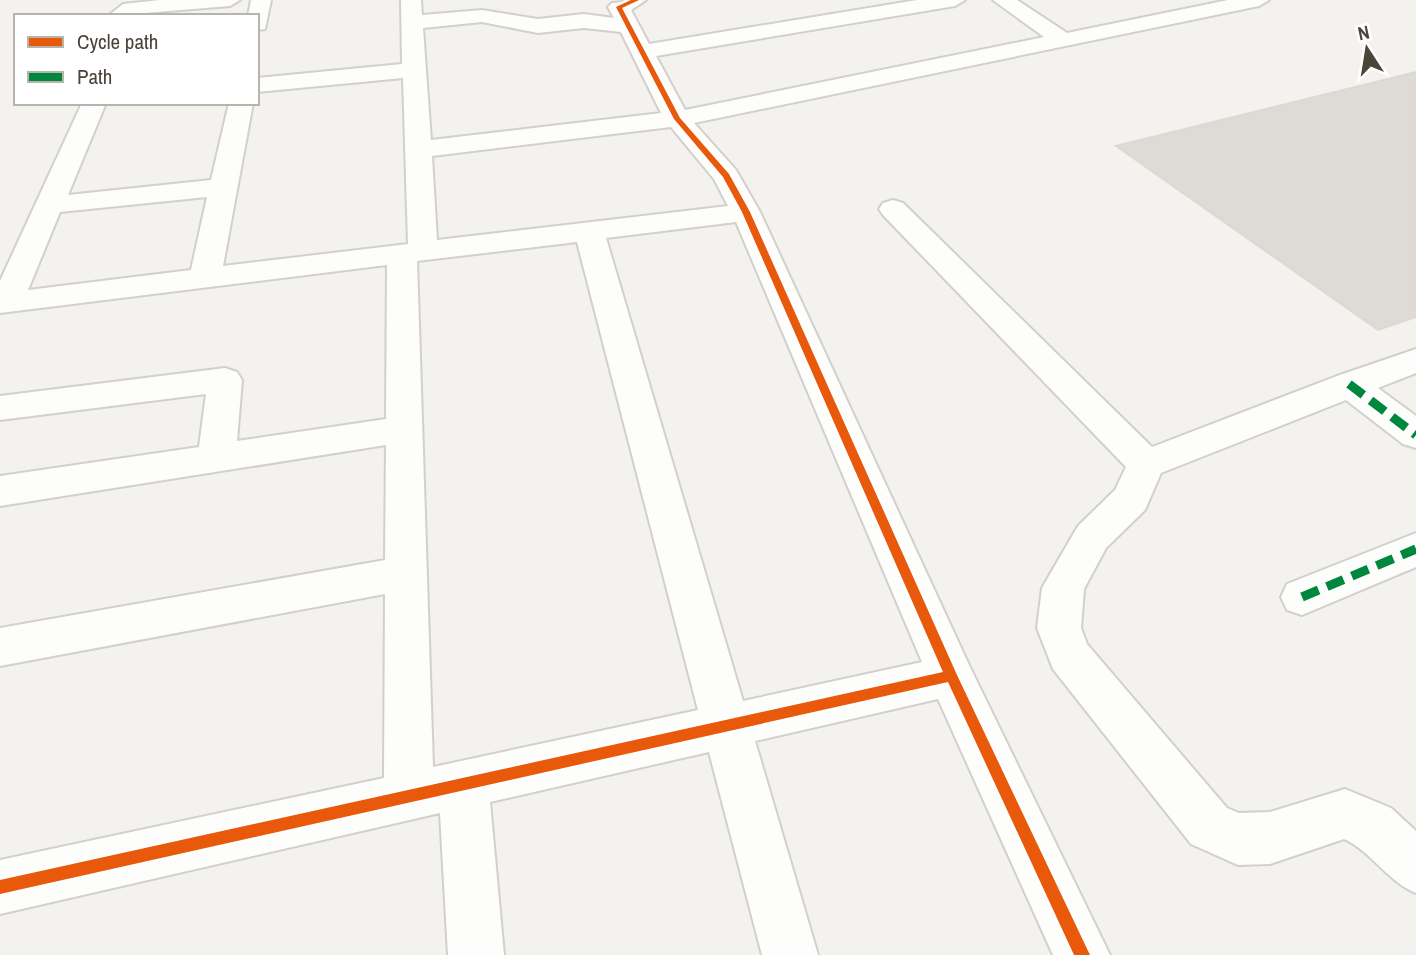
<svg xmlns="http://www.w3.org/2000/svg" width="1416" height="955" font-family="'Archivo Narrow',sans-serif">
	<style>
		.building { fill: #dedbd6; stroke: #dcd9d4; stroke-width: 2 }
		.lines { fill: none; stroke-linecap: round; stroke-linejoin: round }
		.minor-casing { stroke: #d2d0cb; stroke-width: 4 }
		.minor { fill: #fdfdfc; fill-rule: evenodd }
		.quiet { stroke: #00873e; stroke-width: 9; stroke-dasharray: 18 9; stroke-linecap: butt }
		.cycleway-casing { stroke: #fff; stroke-width: 5 }
		.cycleway { fill: #e8590c; fill-rule: evenodd }
	</style>
	<rect width="100%" height="100%" fill="#f4f2ee"/>
	<path class="building" d="M1416 72V317L1378 330 1116 146Z"/>
	<g class="lines">
		<defs>
			<g id="minor">
				<path d="M160 0H240L230 6 108 16 123 4Z"/>
				<path d="M251 0H271L265 29 257 30V16H248Z"/>
				<path d="M401 0H421L422 15 482 10 538 19 584 14 614 18 608 7 612 3 646 0 631 10 649 44 917 0H965L955 6 656 56 685 110 1044 37 993 0H1017L1067 33 1228 0H1269L1259 6 694 123 736 170 760 212 969 665 1110 955H1053L938 699 755 741 818 955H762L709 752 490 802 504 955H448L440 813 0 914V860L384 778 385 594 0 666V628L385 560 386 445 0 506V476L199 447 206 394 0 420V396L225 368 237 372 242 380 237 441 386 419 387 265 0 313V281L82 103H106L68 195 211 180 229 103H253L223 266 408 244 403 78 257 92V78L402 64ZM482 22 538 33 584 28 621 32 661 113 431 140 423 28ZM671 127 714 179 728 206 437 240 432 156ZM207 197 191 270 28 290 60 212ZM736 222 922 662 743 701 606 238ZM577 242 698 710 433 767 417 261Z"/>
				<path d="M893 200 903 203 1152 447 1337 376 1416 349V373L1378 388 1416 416V448L1403 444 1346 400 1161 473 1145 510 1106 548 1084 589 1081 628 1087 644 1227 808 1239 813 1270 812 1345 789 1391 808 1416 831V893C1387 881 1372 852 1344 839L1270 864 1238 865 1191 844 1053 669 1037 628 1042 588 1078 526 1115 490 1126 467 883 215 879 209 883 203Z"/>
				<path d="M1416 533V567L1302 615 1287 610 1281 597 1287 584Z"/>
			</g>
		</defs>
		<use href="#minor" class="minor-casing"/>
		<use href="#minor" class="minor"/>
		<g class="quiet">
			<path d="M1349 384 1416 435"/>
			<path d="M1302 597 1416 549"/>
		</g>
		<defs>
			<path id="cycleway" d="M631 0H639L622 8 680 118 729 174 750 212 957 675 1090 955H1074L948 682 0 894V880L943 672 742 212 723 177 674 119 616 7Z"/>
		</defs>
		<use href="#cycleway" class="cycleway-casing"/>
		<use href="#cycleway" class="cycleway"/>
	</g>
	<rect x="14" y="14" width="245" height="91" fill="#ffffff" stroke="#b7b4b0" stroke-width="2"/>
	<rect x="28" y="37" width="35" height="10" fill="#e8590c" stroke="#b7b4b0" stroke-width="2"/>
	<text x="77" y="49" font-size="21" fill="#4b4439">Cycle path</text>
	<rect x="28" y="72" width="35" height="10" fill="#00873e" stroke="#b7b4b0" stroke-width="2"/>
	<text x="77" y="84" font-size="21" fill="#4b4439">Path</text>
	<g transform="translate(1367 49) rotate(348)" stroke="#ffffff" stroke-width="5" paint-order="stroke">
	<path d="M0-5L12 26L0 18L-12 26Z" fill="#4b4439"/>
	<text y="-10" font-size="19" font-weight="bold" text-anchor="middle" fill="#4b4439">N</text>
	</g>
</svg>
